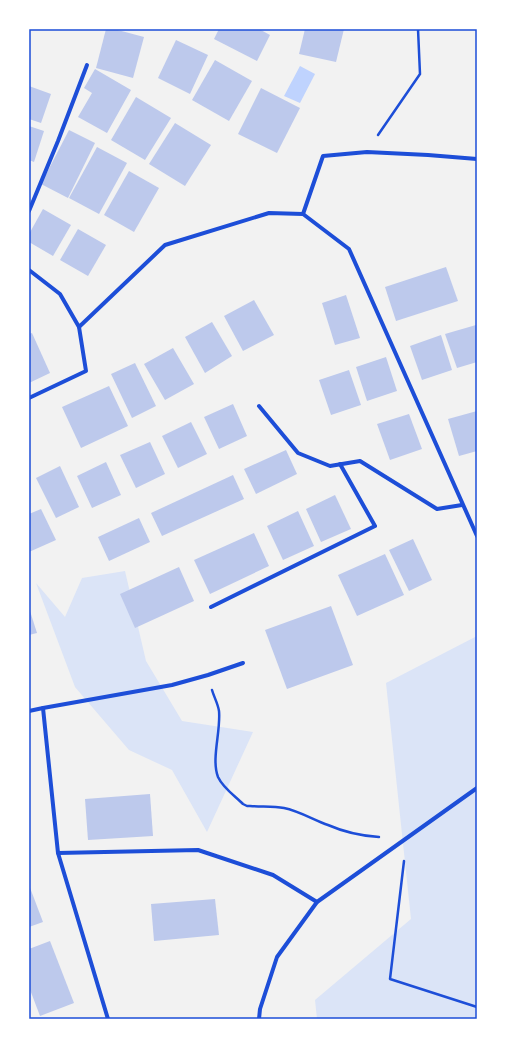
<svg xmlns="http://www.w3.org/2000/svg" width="506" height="1048" font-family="'Space Grotesk',sans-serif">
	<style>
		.green { fill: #dbe4f7 }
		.water { fill: #bfd3fe }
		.building { fill: #bdc9ec }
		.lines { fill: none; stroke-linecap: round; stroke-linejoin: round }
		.path { stroke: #1d4ed8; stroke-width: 2.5 }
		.minor { stroke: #1d4ed8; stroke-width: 4 }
		.neatline { fill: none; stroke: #1d4ed8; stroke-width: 1.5 }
	</style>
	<rect width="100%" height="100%" fill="#f2f2f2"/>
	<g class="green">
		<path d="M125 571 146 661 182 721 253 732 207 832 172 770 129 750 75 687 36 583 65 617 82 578Z"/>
		<path d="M477 636V1019H317L315 1000 411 919 386 683Z"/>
	</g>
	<path class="water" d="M300 66 315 74 300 103 284 96Z"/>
	<g class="building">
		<path d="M106 29H114L144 37 133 78 96 68Z"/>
		<path d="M219 29H259L270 35 257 61 214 39Z"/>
		<path d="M305 29H344L336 62 299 54Z"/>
		<path d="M176 40 208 55 190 94 158 78Z"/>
		<path d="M215 60 252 81 229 121 192 100Z"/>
		<path d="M95 69 131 90 107 133 78 117 92 93 84 88Z"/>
		<path d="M29 86 51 94 41 123 29 119Z"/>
		<path d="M261 88 300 108 277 153 238 134Z"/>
		<path d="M136 97 171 118 145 160 111 140Z"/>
		<path d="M175 123 211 145 185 186 149 164Z"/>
		<path d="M29 126 44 131 34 162 29 160Z"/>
		<path d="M69 130 95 143 68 198 41 184Z"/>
		<path d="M97 147 127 163 99 214 69 198Z"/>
		<path d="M129 171 159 188 134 232 104 215Z"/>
		<path d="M43 209 71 225 53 256 29 242V234Z"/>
		<path d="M78 229 106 245 88 276 60 260Z"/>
		<path d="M446 267 458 301 396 321 385 287Z"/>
		<path d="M346 295 360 338 335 345 322 303Z"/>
		<path d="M254 300 274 335 243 351 224 316Z"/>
		<path d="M212 322 232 356 205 373 185 337Z"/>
		<path d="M476 325 477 328V362L457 368 445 334Z"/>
		<path d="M32 333 50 373 29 383V334Z"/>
		<path d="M441 335 452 370 422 380 410 346Z"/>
		<path d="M173 348 194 384 165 400 144 364Z"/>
		<path d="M386 357 397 391 367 401 356 367Z"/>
		<path d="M135 363 156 406 132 418 111 374Z"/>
		<path d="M349 370 361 405 331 415 319 380Z"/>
		<path d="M109 386 128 426 81 448 62 407Z"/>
		<path d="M233 404 247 436 219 449 204 417Z"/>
		<path d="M477 411V451L459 456 448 419Z"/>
		<path d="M409 414 422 449 390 460 377 424Z"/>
		<path d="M191 422 207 454 178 468 162 436Z"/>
		<path d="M150 442 165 474 136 488 120 455Z"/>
		<path d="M286 450 297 474 256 494 244 469Z"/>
		<path d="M106 462 121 495 92 508 77 476Z"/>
		<path d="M60 466 79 507 56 518 36 478Z"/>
		<path d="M233 475 244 499 162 536 151 513Z"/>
		<path d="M335 495 351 529 321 542 306 509Z"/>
		<path d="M41 509 56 540 29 552V514Z"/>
		<path d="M298 511 314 546 283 560 267 526Z"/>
		<path d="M139 518 150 542 109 561 98 537Z"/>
		<path d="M254 533 269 566 210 594 194 560Z"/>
		<path d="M413 539 432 580 409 591 389 550Z"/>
		<path d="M385 554 404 595 357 616 338 575Z"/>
		<path d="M179 567 194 601 135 628 120 594Z"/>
		<path d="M331 606 353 665 287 689 265 630Z"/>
		<path d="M29 608 37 633 29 635Z"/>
		<path d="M150 794 153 836 88 840 85 799Z"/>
		<path d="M29 885 43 922 29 927Z"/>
		<path d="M215 899 219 935 154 941 151 904Z"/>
		<path d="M50 941 74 1003 40 1016 29 987V949Z"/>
	</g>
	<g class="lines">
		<g class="path">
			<path d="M378 135 420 74 418 29"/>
			<path d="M212 690C214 697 218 704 219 711 221 731 211 759 218 777 223 788 235 796 243 804L247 806H250C261 807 273 806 284 808 299 811 314 820 328 825 344 832 363 836 379 837"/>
			<path d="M404 861 390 979 477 1007"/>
		</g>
		<g class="minor">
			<path d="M29 211 58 141 87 65"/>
			<path d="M303 214 323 156 367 152 428 155 477 159"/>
			<path d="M29 270 60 294 79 327 165 245 269 213 303 214 349 249 477 536"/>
			<path d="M29 398 86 371 79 327"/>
			<path d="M259 406 298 453 330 466 360 461 437 509 462 505"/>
			<path d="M211 607 375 526 340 464"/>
			<path d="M43 708 172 685 208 675 243 663"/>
			<path d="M29 711 43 708 58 853 198 850 273 875 317 902"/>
			<path d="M58 853 108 1019"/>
			<path d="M259 1019 260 1009 277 957 317 902 477 788"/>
		</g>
	</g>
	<rect width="506" height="1048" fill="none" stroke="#ffffff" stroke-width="60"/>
	<rect x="30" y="30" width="446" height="988" class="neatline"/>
</svg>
